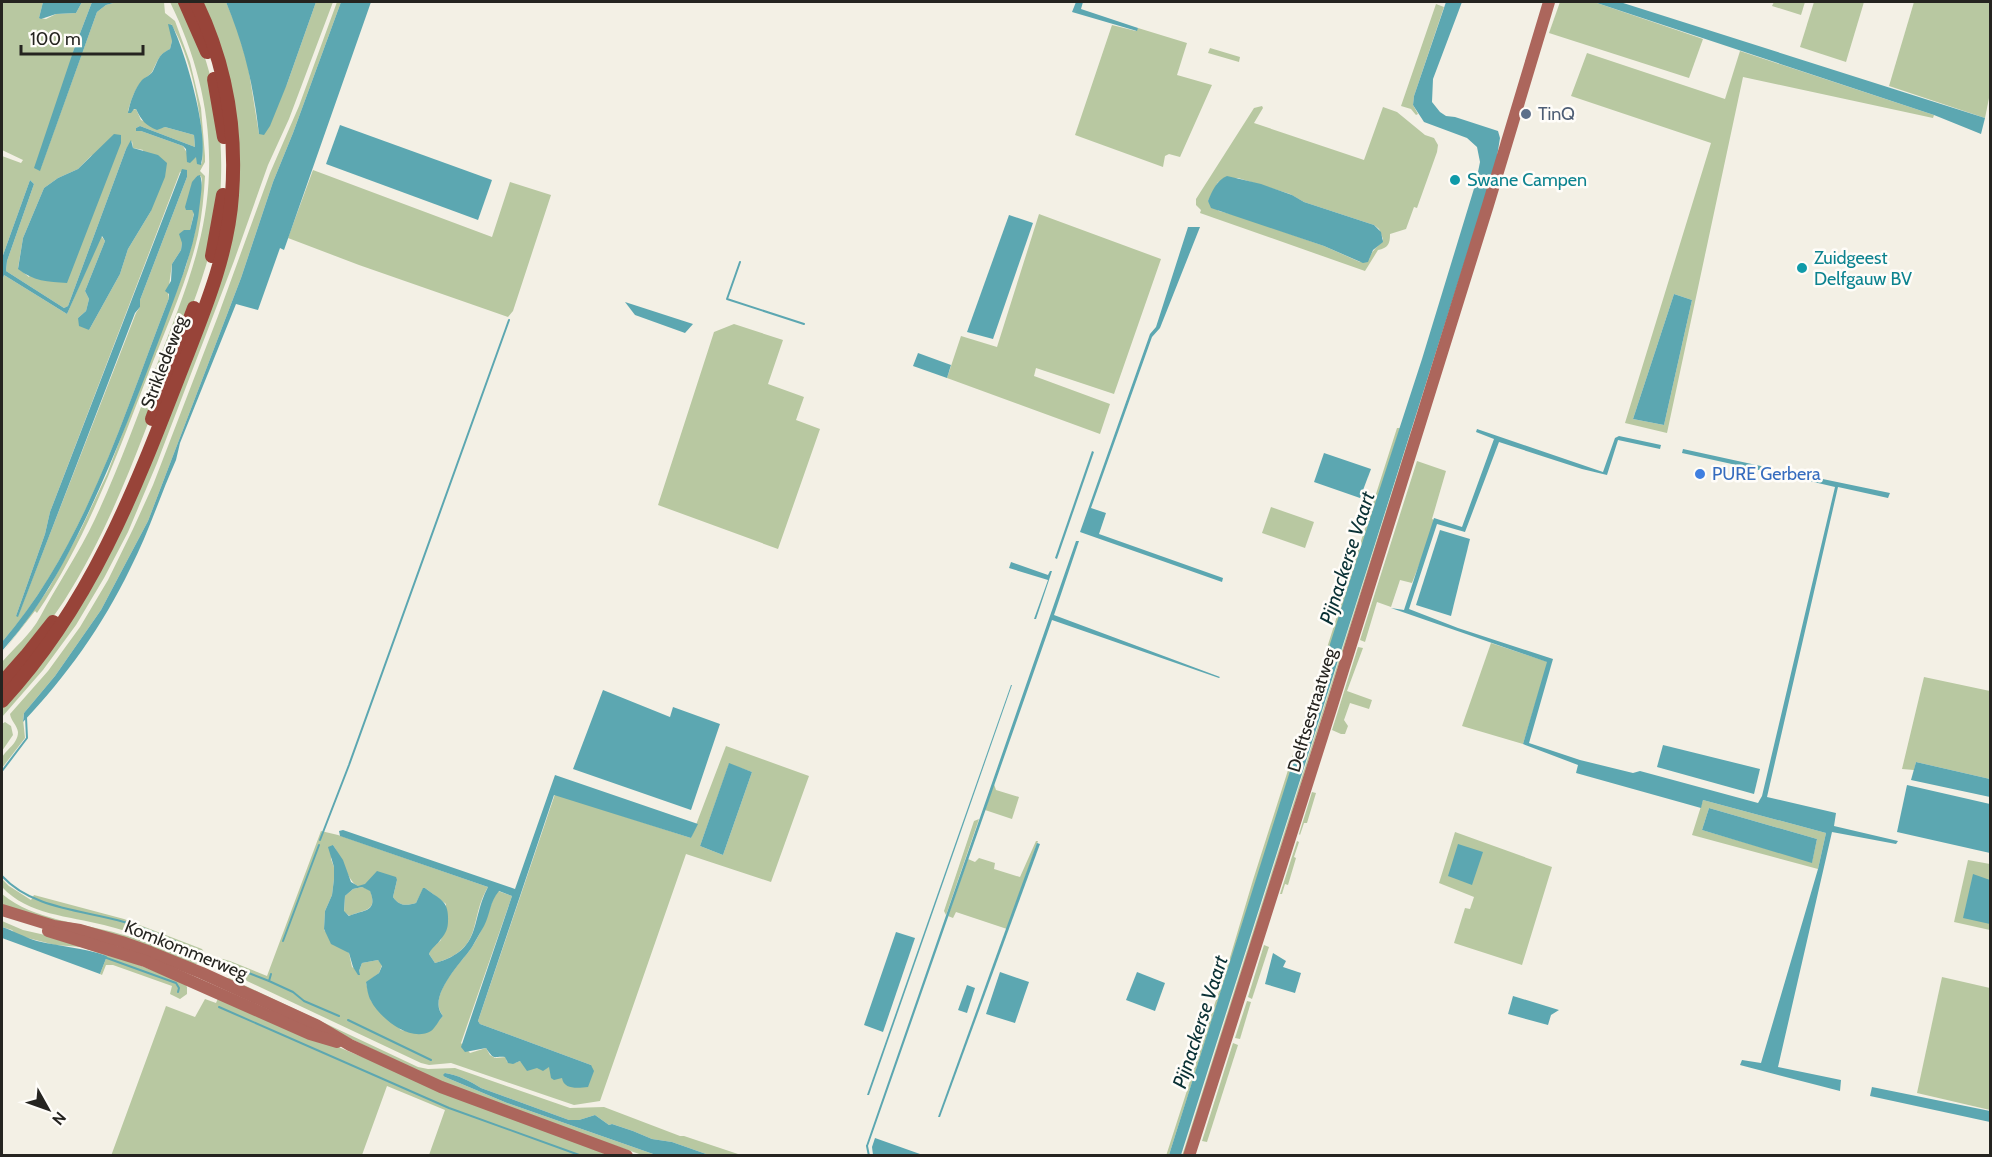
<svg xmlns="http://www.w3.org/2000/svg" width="1992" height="1157" font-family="Cabin,sans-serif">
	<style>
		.green { fill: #b8c8a1; fill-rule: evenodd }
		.water { fill: #5ca7b1; fill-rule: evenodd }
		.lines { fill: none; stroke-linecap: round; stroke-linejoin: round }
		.stream { stroke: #5ca7b1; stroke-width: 2 }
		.secondary { stroke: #ac665c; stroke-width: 12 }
		.primary { stroke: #984439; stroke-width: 14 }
		.service-dot { fill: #5c6f8a; stroke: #fffdf9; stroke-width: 2 }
		.culture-dot { fill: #0f9aa8; stroke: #fffdf9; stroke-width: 2 }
		.shop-dot { fill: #3f7fe0; stroke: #fffdf9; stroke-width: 2 }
		.labels { text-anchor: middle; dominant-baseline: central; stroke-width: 5; stroke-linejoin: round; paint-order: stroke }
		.service-label { font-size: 18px; fill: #4e5e75; stroke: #fffdf9; text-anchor: start }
		.culture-label { font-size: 18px; fill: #0d838f; stroke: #fffdf9; text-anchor: start }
		.street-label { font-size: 18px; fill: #252420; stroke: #fffdf9 }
		.shop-label { font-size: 18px; fill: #366cbe; stroke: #fffdf9; text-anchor: start }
		.water-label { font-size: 20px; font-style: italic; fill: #093034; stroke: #fffdf9 }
	</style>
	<rect width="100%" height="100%" fill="#f3f0e5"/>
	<g class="green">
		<path d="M2 2H43L39 18 46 19 56 14 76 13 82 2H92L74 49 40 170 97 12 106 5 117 2H164L165 13 175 21 190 62 201 108 205 156V162L200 171 205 176C204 195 202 215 198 235 187 283 165 330 147 377 116 458 86 540 37 613L35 611 2 653 24 624 49 588 81 529 107 474 186 266 195 232 202 180 201 176H197L192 184 188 210H192L194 213 190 230H184L181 250 172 264 168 293 169 298C124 414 85 547 2 642V282L4 275 67 314 101 236 105 241 85 291 89 299 86 311 78 318 89 330 120 274 128 249 151 211 143 150 133 148 132 141 126 149 68 306 64 308 6 271 7 261 34 184 30 180 2 258V156L21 163 23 160 2 150ZM171 24C192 57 205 125 202 164L197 157 187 153 183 146 141 131H136V128L140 126 195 147 194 135 165 127 161 128 141 120 136 109 128 111C131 100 135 88 143 80 146 77 151 75 153 70 159 58 159 55 170 49L172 41ZM92 155 29 277 18 268 23 238 44 188 58 178 78 169ZM187 170V177L140 300V307L136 313 18 616H16L45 534 50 512 180 172Z"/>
		<path d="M170 2H184C210 63 223 110 221 178 220 241 195 298 173 357 142 439 112 526 64 601 46 629 23 654 2 679V662C14 648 31 634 40 617 57 585 79 553 95 519 118 470 137 418 156 367 181 301 207 244 209 172 211 112 196 55 170 2Z"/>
		<path d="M199 2H226L237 28 248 66 259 134 287 84 316 2H333L289 119 268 165 234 261 157 463 128 532 104 578 76 625 43 670 2 717V709L13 696 89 587 207 307 236 156Z"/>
		<path d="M337 2H341L293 133 273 182 241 278 148 521 101 610 55 676 24 713 23 719 25 738 2 768C2 767 1 759 2 758 6 749 18 744 18 732 17 725 11 721 10 714L48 671 80 627 108 580 133 529 153 485 218 316 270 173 299 106Z"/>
		<path d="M1560 2H1594L1703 39 1689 78 1549 33Z"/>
		<path d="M1774 2H1805L1801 15 1772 6Z"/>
		<path d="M1814 2H1864L1846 62 1800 47Z"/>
		<path d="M1914 2H1990V93L1985 118 1889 86Z"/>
		<path d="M1436 4 1444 7 1414 96 1413 105 1418 114 1416 115 1411 109 1401 106Z"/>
		<path d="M1112 25 1136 31 1138 28 1187 43 1177 75 1212 85 1180 157 1169 154 1165 156 1163 167 1075 135Z"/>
		<path d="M1210 48 1240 57 1239 62 1208 53Z"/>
		<path d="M1740 51 1934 115 1933 118 1743 77 1667 433 1625 423 1711 143 1571 96 1587 53 1725 99ZM1674 294 1692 300 1664 425 1633 419Z"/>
		<path d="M1262 106 1263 108 1254 123 1364 160 1383 107 1397 112 1425 135 1434 138 1438 145 1437 152 1417 208 1414 207 1406 229 1390 234C1390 244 1388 248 1378 250L1365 271 1200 213 1201 210 1196 205V199L1254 108ZM1238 178 1290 194 1304 202 1374 225 1379 229 1383 239C1378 248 1371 250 1369 260L1360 262 1324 246 1242 217 1219 211 1208 201 1218 182Z"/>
		<path d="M313 170 492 237 510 182 551 195 513 311 508 317 359 265 288 238Z"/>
		<path d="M1039 214 1161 259 1114 394 1036 368 1034 376 1110 404 1100 434 947 378 961 336 997 347Z"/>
		<path d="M734 324 783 340 768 384 804 397 796 420 820 429 778 549 658 505 714 332Z"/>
		<path d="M1397 428H1400L1169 1155 1166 1156 1216 1000 1223 981 1253 880Z"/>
		<path d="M1411 432H1412L1184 1155 1182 1156Z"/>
		<path d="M1417 461 1446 471 1432 519 1436 521 1412 583 1400 580 1391 607 1377 602 1365 642 1360 640Z"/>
		<path d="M1271 507 1314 522 1305 548 1262 533Z"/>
		<path d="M1491 643 1548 662 1523 744 1462 726Z"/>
		<path d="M1358 647 1363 648 1347 691 1372 700 1369 709 1350 703 1344 720 1348 726 1345 734H1341L1332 730Z"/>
		<path d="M1924 677 1990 691V779L1916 762 1914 770 1902 769Z"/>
		<path d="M5 722 11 726 13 735 2 751V724Z"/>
		<path d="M726 746 809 776 771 882 686 854 600 1101 574 1105 451 1063 429 1065 421 1063 213 965 215 957 230 961 267 976 321 831 338 835 488 887C468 920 485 949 435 963L429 954 431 949 441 940 446 904 425 888 423 889 416 903C406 906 399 906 393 897L397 880C387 881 367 887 358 886 349 884 340 854 333 845L331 859 334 867V879L332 895 325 911 324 930 349 953 352 967 359 971 362 963 378 960 382 965 379 973 366 983 371 1001 401 1030 420 1034 431 1030 443 1016C426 996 462 962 472 947 477 939 482 930 485 921 490 911 491 900 498 891L512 896 461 1043 470 1053 486 1048 490 1055 495 1058 506 1057 507 1062 515 1063 520 1061 534 1068 549 1067 563 1078 591 1065 480 1024 478 1021 555 794 691 838ZM729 764 752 772 723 855 700 846Z"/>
		<path d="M994 784 996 790 1019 797 1012 819 985 810Z"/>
		<path d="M1312 792 1316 793 1307 823H1304L1300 835 1299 834Z"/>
		<path d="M1703 800 1826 833 1818 869 1692 835ZM1709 808 1817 839 1812 862 1702 830Z"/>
		<path d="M979 819 946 915 944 911 974 821Z"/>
		<path d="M1455 832 1552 867 1522 965 1454 943 1465 908 1470 909 1474 897 1439 883Z"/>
		<path d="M1036 841H1038L1007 929 956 912 953 918 948 916 968 859 975 862 979 858 995 863 994 869 1020 877Z"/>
		<path d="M1297 841 1299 842 1294 857 1296 858 1288 885 1285 884 1282 894H1280Z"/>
		<path d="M1968 860 1990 864V930L1954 922Z"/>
		<path d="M2 879 9 886 31 900 34 895 124 919 202 949 204 952 199 959C169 945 136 933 104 925 69 916 28 915 2 887Z"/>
		<path d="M362 887 370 890C379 913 362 909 350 916L344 912 345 896 353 889Z"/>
		<path d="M2 894C35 921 80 922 120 934 147 941 173 953 198 963L192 965 2 907Z"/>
		<path d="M2 921 23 930 89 945 184 983 187 987V994L180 999 170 994 172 986 113 965H106L102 975 100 974 107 956 81 947 55 945 16 935 12 930 2 927Z"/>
		<path d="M1264 945 1269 947 1252 999 1248 997Z"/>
		<path d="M1942 977 1990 988V1110L1917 1093Z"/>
		<path d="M229 978 418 1067 428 1069 455 1068 570 1108 604 1107 680 1136H684L741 1155H709L672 1142 652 1139 633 1131 612 1124 609 1125 595 1115 579 1120H569L481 1088C470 1081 458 1075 445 1073V1077L507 1103 656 1155H642L504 1107 428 1076 227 979Z"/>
		<path d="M219 996 355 1054 613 1155H429L445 1110 387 1086 362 1155 111 1156 166 1006 195 1017 205 999 216 1003Z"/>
		<path d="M1247 1001 1251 1002 1240 1039 1235 1038Z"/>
		<path d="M1233 1043 1238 1045 1207 1142 1202 1141Z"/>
	</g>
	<g class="water">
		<path d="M43 2H82L76 13 56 14 41 19 39 18Z"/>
		<path d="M92 2H117L106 5 97 12 40 171 34 168 74 49Z"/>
		<path d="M226 2H316L287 84 270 126 264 135 259 134C253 84 245 48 226 2Z"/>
		<path d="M341 2H371L284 250 280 248 258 310 236 304 180 443 176 460C160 496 148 534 130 569 103 625 66 677 23 722L24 713 55 676 101 610 148 521 241 278 273 182 293 133Z"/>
		<path d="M1076 2H1083L1081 9 1138 28 1137 31 1072 12Z"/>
		<path d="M1446 2H1462L1433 79 1432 102 1440 112 1446 116 1455 117 1498 131 1500 138 1496 163 1181 1155H1169L1354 568 1422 359 1476 182 1480 162 1477 147 1467 138 1424 122 1413 105 1414 96Z"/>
		<path d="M1594 2H1620L1985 118 1981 134 1934 115Z"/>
		<path d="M168 24 172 25C186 54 210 135 201 165L197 164 196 157 190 163 187 162 186 149 183 146 141 131H136V128L140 126 195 147 194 135 165 127 157 130C145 125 142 121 136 109H134L131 113H128C130 102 135 88 142 80 145 77 150 76 153 71 159 59 158 55 170 49L172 41Z"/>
		<path d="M340 125 492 180 478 220 326 164Z"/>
		<path d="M114 134 121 135V143L67 283C48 282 33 281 18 269L23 238 44 188 58 178 78 169Z"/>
		<path d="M131 140 133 148 158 155 167 163 165 177 151 211 128 249 120 274 89 330 79 326 78 318 86 311 89 299 85 291 105 241 102 236 67 314 4 275 2 282V258L30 180 34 184 7 261 6 271 64 308 68 306 126 149Z"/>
		<path d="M182 169 187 170V177L140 300V307L135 313 18 617 16 616 45 534 50 512Z"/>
		<path d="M200 175C203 183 201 193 200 202 196 247 177 290 162 332 132 411 102 491 62 565 45 596 25 625 2 651V642C85 546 124 414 169 298V294L165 291 171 281 172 264 181 250 182 243 179 234 184 230H190L194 214 192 210H186L185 207 192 182 197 176Z"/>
		<path d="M1227 176 1261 184 1292 195 1304 202 1374 225 1381 232 1383 242 1373 250 1368 262 1363 263 1324 246 1211 208 1208 201C1212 191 1217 180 1227 176Z"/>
		<path d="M1009 215 1033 223 993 339 967 332Z"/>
		<path d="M1188 227H1200L1160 328 1152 337 1091 508 1106 513 1099 534 1223 578 1222 582 1080 532 1150 334 1156 327Z"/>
		<path d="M1674 294 1692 300 1664 425 1633 419Z"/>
		<path d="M625 302 693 324 685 333 635 315Z"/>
		<path d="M918 353 951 365 947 378 913 366Z"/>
		<path d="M1477 429 1603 472 1615 438 1619 436 1661 445 1660 449 1618 440 1607 475 1582 469 1499 442 1465 532 1437 524 1409 609 1458 628 1553 659 1529 743 1580 760 1633 773 1640 771 1758 803 1762 796 1835 487 1788 476 1789 472 1890 493 1888 498 1838 487 1767 797 1836 813 1834 826 1898 841 1896 844 1832 832 1778 1067 1841 1080 1840 1091 1740 1065 1742 1060 1761 1063 1818 869 1826 833 1703 800 1701 808 1576 773 1578 765 1523 744 1547 662 1391 608 1404 610 1434 518 1462 527 1494 439 1476 432Z"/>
		<path d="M1683 449 1770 468 1768 472 1682 453Z"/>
		<path d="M1092 451 1094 452 1057 559 1055 558Z"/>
		<path d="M1324 453 1371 469 1360 498 1314 482Z"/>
		<path d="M1440 530 1470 539 1451 616 1416 605Z"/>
		<path d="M1076 541H1079L1054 615 1220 677 1219 678 1052 620 868 1146H866Z"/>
		<path d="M1011 562 1048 575 1050 571H1052L1036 619H1034L1048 580 1009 568Z"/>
		<path d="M1011 685H1012L869 1095H867Z"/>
		<path d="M603 690 670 717 673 707 720 724 691 810 573 769Z"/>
		<path d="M1663 745 1760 769 1754 794 1657 767Z"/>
		<path d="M1916 762 1990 779V797L1911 780Z"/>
		<path d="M729 763 752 772 723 855 700 846Z"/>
		<path d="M555 775 698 824 691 838 554 795 478 1021 480 1024 591 1065 594 1071 588 1087C578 1088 564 1090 562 1078L554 1080 551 1078 549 1067 543 1071 537 1068 527 1071 520 1061 513 1064 508 1063 505 1057C492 1056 495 1061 486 1048L465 1052 461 1047 512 896 499 891C490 901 490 915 484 926 480 933 476 940 472 947 462 962 426 997 443 1016 439 1020 435 1028 431 1031 410 1043 380 1018 371 1001 368 996 367 988 366 982L379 973 382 966 378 960 362 963 359 971 360 975H358L353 967 349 953 331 944 324 929 325 911 332 895 334 879V867L328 847 333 845 343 860 351 882 358 886 365 884 377 871 396 877 397 880 393 897C399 906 406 906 416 903L423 888H425C440 900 449 900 448 921 448 928 446 933 441 939 437 945 432 947 429 954L435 963C483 950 470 921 488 887L340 836 339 831 343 830 515 889ZM362 887 370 891C379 913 361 910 349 916L344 911 345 896 353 889Z"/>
		<path d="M1907 785 1990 804V853L1897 832Z"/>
		<path d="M1709 808 1817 839 1812 863 1702 830Z"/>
		<path d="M1037 843 1040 844 940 1117H938Z"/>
		<path d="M1458 844 1483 852 1472 885 1448 876Z"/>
		<path d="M1973 874 1990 880V924L1963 918Z"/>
		<path d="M2 927C14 931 24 937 37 941 61 947 82 947 107 956L100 974 2 938Z"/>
		<path d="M896 932 915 938 883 1032 864 1025Z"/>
		<path d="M1273 953 1286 961 1283 967 1301 973 1295 993 1265 984Z"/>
		<path d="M1000 972 1029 982 1015 1023 986 1014Z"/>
		<path d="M1137 972 1165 983 1155 1011 1126 1000Z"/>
		<path d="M967 985 975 988 967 1013 958 1010Z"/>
		<path d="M1513 996 1559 1010 1551 1015 1548 1025 1508 1014Z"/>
		<path d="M445 1073C458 1075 470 1081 481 1088L569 1120H579L595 1115 609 1125 612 1124 633 1131 652 1139 672 1142 709 1155H656L507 1103 445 1077 443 1075Z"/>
		<path d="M1872 1087 1990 1111V1122L1870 1096Z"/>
		<path d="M875 1138 920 1154V1155H873L872 1147Z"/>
	</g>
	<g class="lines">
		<g class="stream">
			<path d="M740 262 727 299 804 324"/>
			<path d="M2 771 27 738 26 717"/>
			<path d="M320 840 349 765 509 320"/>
			<path d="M2 876C32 909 83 910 124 922 151 930 176 942 201 953"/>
			<path d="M283 941 319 845"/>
			<path d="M104 957 176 983 179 988 178 992"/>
			<path d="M218 961 269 981 293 992 304 1001 339 1016"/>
			<path d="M269 981 271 974"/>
			<path d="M219 1007 449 1108 582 1156"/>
			<path d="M348 1020 431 1060"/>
			<path d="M867 1146 869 1156"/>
		</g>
		<g class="secondary">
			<path d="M2 910 54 926 80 930 122 942 150 952 202 973 316 1025 350 1045 441 1087 627 1156"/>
			<path d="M48 931 145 961 310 1034 337 1042"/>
			<path d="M1189 1156 1330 712 1488 205 1549 2"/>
		</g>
		<g class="primary">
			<path d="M185 2 207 52"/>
			<path d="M214 79 224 137"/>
			<path d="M212 256 223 195"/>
			<path d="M152 419 194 308"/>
			<path d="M2 683 26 656 53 622"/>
			<path d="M2 701C90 606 134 492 180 373 202 316 228 257 232 195 237 128 225 62 196 2"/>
		</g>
	</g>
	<circle class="service-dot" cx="1526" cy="114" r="6"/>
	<g class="culture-dot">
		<circle cx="1455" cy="180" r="6"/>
		<circle cx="1802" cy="268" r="6"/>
	</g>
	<circle class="shop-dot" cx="1700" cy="474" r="6"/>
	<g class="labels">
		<g class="service-label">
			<text x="1538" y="114">TinQ</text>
		</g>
		<g class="culture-label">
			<text x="1467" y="180">Swane Campen</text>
			<text x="1814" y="258">Zuidgeest<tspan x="1814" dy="21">Delfgauw BV</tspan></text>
		</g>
		<g class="street-label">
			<text transform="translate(164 362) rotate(-69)">Strikledeweg</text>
			<text transform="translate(1312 710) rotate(-73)">Delftsestraatweg</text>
			<text transform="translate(186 950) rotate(22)">Komkommerweg</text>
		</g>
		<g class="shop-label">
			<text x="1712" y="474">PURE Gerbera</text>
		</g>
		<g class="water-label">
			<text transform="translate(1347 558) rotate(-72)">Pijnackerse Vaart</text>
			<text transform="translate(1200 1022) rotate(-72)">Pijnackerse Vaart</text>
		</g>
	</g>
	<rect width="1992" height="1157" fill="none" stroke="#252420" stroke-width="6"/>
	<g transform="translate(48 1109) rotate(130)" stroke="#fffdf9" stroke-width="4.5" paint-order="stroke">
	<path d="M0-4.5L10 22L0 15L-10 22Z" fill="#252420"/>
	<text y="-9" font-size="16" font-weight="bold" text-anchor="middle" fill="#252420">N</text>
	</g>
	<path d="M21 45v9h122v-9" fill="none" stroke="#252420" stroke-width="3"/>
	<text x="30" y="45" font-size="18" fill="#252420" stroke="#fffdf9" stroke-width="4.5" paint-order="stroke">100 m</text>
</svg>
